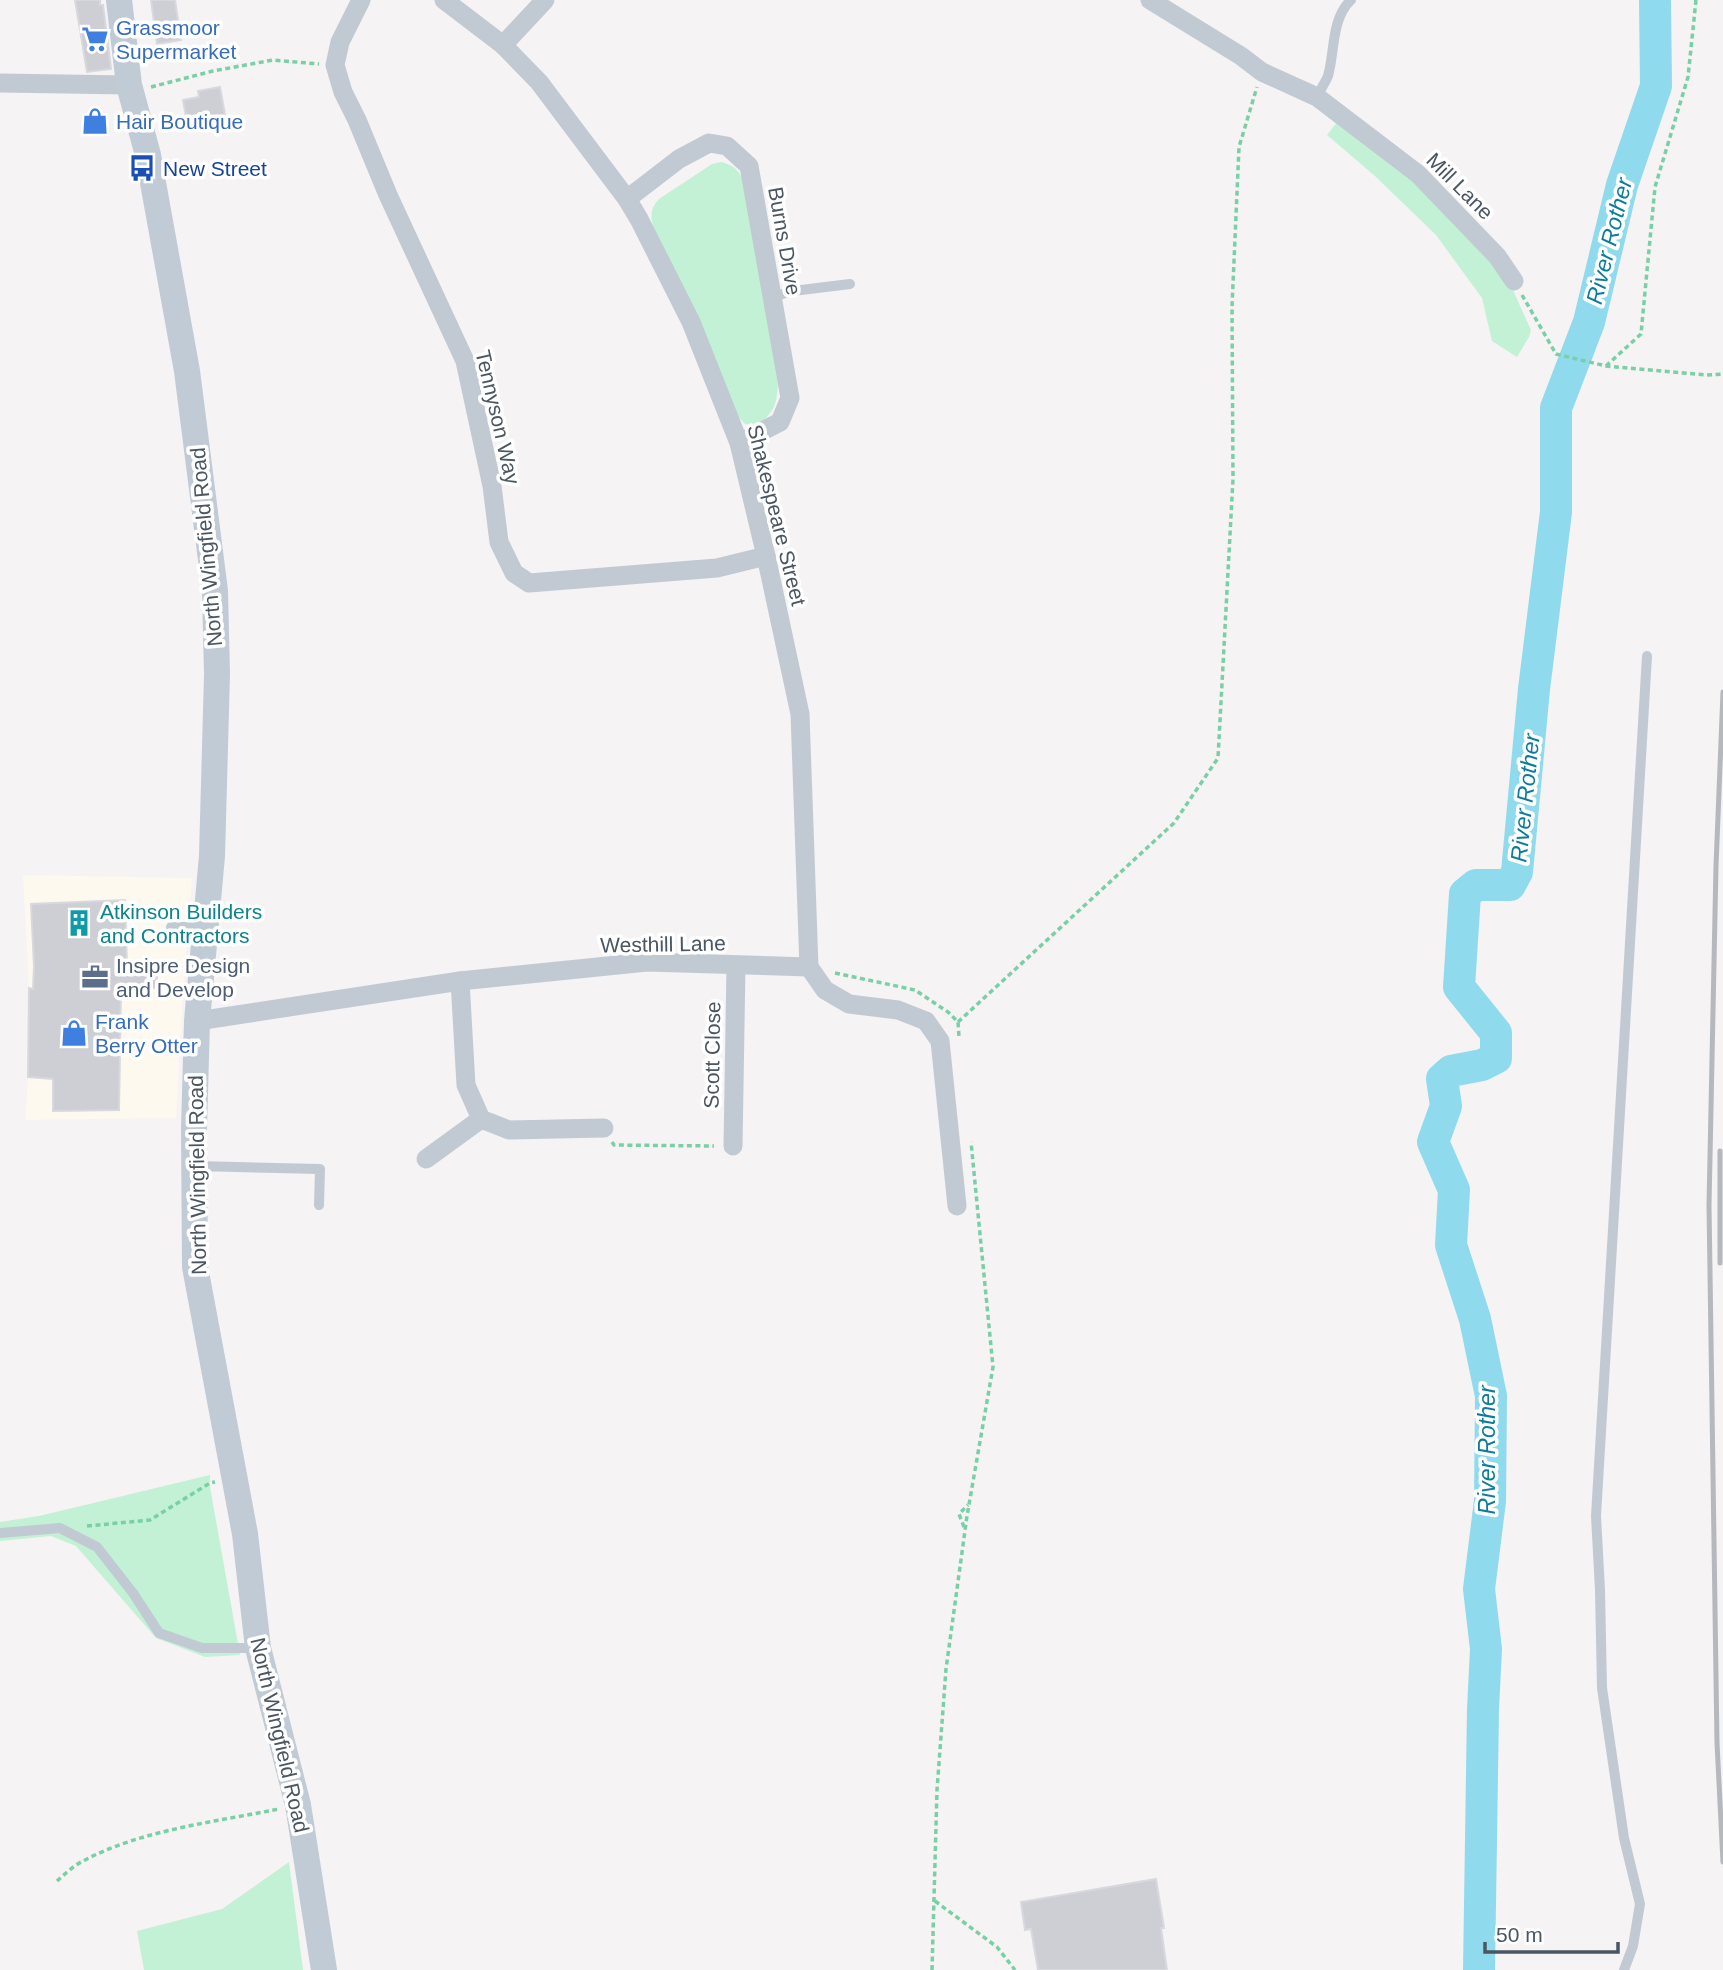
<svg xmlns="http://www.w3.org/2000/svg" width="1723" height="1970" font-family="Arial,sans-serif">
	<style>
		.commercial { fill: #fdf9ef }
		.green { fill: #c3f1d5 }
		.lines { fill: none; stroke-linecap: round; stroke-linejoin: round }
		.river { stroke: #90daee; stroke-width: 32 }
		.building { fill: #cdcfd5; stroke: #d7d9de; stroke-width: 2 }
		.path { stroke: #7ad0a6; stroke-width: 3.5; stroke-dasharray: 5 3.5; stroke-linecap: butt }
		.lane { stroke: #c1cad2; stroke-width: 10 }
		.street { stroke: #c1cad2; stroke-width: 19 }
		.secondary { stroke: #c1cbd6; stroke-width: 26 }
		.rail { stroke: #b5b8bd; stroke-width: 5 }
		.labels { text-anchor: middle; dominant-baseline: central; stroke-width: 7; stroke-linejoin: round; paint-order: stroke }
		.shop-label { font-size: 21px; fill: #366cbe; stroke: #fff; text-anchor: start }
		.transit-label { font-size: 21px; fill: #164399; stroke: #fff; text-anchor: start }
		.street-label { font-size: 21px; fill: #4a5661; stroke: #fff }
		.culture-label { font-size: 21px; fill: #0d838f; stroke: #fff; text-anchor: start }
		.service-label { font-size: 21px; fill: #4e5e75; stroke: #fff; text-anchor: start }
		.water-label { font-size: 23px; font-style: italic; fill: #0c7c9b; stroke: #fff }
	</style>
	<rect width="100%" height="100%" fill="#f5f3f3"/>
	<path class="commercial" d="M23 875 192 878 183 989 176 1118 25 1120 28 1077 29 988Z"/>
	<g class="green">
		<path d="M1338 121 1422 185 1503 268 1531 330 1529 337 1517 357 1492 341 1482 298 1436 235 1375 176 1327 135Z"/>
		<path d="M721 162C736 166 740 172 745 185L778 385C776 408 774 410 758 426L745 424 734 412 653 226C650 215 651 208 659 199L712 164Z"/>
		<path d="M210 1475V1487L240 1655 205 1657 156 1638 76 1546 51 1536 0 1541V1522L39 1516Z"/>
		<path d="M289 1862 303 1970H144L137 1931 222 1909Z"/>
	</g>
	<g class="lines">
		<path class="river" d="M1479 1970 1483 1709 1486 1649 1479 1589 1490 1501 1491 1396 1475 1319 1451 1245 1454 1190 1433 1142 1446 1106 1442 1079 1451 1071 1482 1065 1496 1058V1033L1459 987 1465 894 1476 885H1510L1517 872 1534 689 1556 512V408L1589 322 1622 185 1656 86 1655 0"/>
	</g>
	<g class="building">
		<path d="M75 0H100V5H103L111 69 87 72Z"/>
		<path d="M151 0H175L181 40 157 44Z"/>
		<path d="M220 87 226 120 188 128 183 100 199 97 198 91Z"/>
		<path d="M125 900 127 966H157V988H121L119 1110 53 1111V1079L28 1077 29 988 33 989 34 966 31 904Z"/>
		<path d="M1156 1879 1164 1928H1161L1167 1970H1038L1031 1929 1025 1930 1021 1902Z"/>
	</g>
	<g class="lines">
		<g class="path">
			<path d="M151 87 213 71 273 60 319 64"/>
			<path d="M1522 295 1556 354 1606 366 1707 375 1723 374"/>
			<path d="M1606 366 1641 334 1655 187 1688 77 1696 0"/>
			<path d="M835 973 915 990 948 1012 958 1022 959 1037"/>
			<path d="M958 1022 1174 823 1218 758 1233 479 1232 307 1239 147 1257 87"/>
			<path d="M612 1142 614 1145 714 1146"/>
			<path d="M87 1526 150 1520 210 1483 215 1482"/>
			<path d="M964 1527 959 1514 968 1505"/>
			<path d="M57 1881C65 1874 73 1866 83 1861 141 1830 214 1822 279 1809"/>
			<path d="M935 1901 997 1947 1015 1970"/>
			<path d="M932 1970 937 1790 946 1669 967 1516 993 1367 971 1142"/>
		</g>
		<g class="lane">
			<path d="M1317 97C1320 90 1325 83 1328 76 1335 51 1331 19 1351 0"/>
			<path d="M772 297 793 291 850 284"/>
			<path d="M171 927H205"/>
			<path d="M196 1166 320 1169 319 1205"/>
			<path d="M0 1533 60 1528 97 1547 133 1593 159 1633 202 1648H256"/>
			<path d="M1624 1970 1633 1946 1640 1904 1624 1838 1602 1688 1600 1590 1596 1516 1647 656"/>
		</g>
		<g class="street">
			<path d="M361 0 340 42 335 65 343 92 357 120 388 195 465 361 492 486 499 542 514 573 529 583 717 568 766 556"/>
			<path d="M444 0 503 45 539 82 627 199 639 219 691 322 739 443 766 556 800 714 809 967"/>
			<path d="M1150 0 1241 56 1262 72 1317 97 1418 174 1497 256 1514 281"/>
			<path d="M503 45 545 0"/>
			<path d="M0 83 129 85"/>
			<path d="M627 199 679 159 709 143 727 146 749 166 790 398 780 422 739 443"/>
			<path d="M809 967 825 990 849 1004 898 1010 926 1021 940 1041 957 1206"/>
			<path d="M460 981 466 1085 481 1119 509 1130 604 1128"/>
			<path d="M197 1021 460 981 647 962 809 967"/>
			<path d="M733 1146 736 965"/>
			<path d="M426 1159 481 1119"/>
		</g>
		<path class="secondary" d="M119 0 129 85 148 155 187 371 215 591 217 674 212 856 197 1021 194 1129 195 1267 245 1534 258 1648 298 1805 324 1970"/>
		<g class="rail">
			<path d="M1723 692 1716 866 1709 1205 1717 1743 1723 1862"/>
			<path d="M1720 1263V1151"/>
		</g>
	</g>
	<defs>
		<symbol id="supermarket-bare" viewBox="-9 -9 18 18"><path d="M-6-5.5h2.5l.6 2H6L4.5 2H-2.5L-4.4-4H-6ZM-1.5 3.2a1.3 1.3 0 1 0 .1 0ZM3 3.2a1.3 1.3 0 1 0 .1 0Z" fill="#3f7fe0" stroke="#fff" stroke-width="2.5" paint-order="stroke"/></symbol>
		<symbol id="shop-bare" viewBox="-9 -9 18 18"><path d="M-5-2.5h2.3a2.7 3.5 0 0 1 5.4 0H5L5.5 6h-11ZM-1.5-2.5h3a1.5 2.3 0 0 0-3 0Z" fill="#3f7fe0" stroke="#fff" stroke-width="2.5" paint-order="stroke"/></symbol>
		<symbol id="bus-bare" viewBox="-9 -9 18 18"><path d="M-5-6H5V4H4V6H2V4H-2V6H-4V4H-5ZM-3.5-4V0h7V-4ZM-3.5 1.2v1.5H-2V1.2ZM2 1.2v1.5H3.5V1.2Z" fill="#1a4fb4" stroke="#fff" stroke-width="2.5" paint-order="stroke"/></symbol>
		<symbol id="building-bare" viewBox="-9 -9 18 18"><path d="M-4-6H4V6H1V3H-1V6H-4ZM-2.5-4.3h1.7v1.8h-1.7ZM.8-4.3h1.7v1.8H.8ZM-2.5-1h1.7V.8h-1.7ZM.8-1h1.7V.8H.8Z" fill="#0f9aa8" stroke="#fff" stroke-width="2.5" paint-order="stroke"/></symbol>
		<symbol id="office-bare" viewBox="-9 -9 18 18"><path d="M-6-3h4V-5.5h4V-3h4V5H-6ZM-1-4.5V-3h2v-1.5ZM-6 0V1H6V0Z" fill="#5c6f8a" stroke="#fff" stroke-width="2.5" paint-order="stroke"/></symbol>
	</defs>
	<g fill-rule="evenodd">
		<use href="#supermarket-bare" x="76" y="20" width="38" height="38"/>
		<use href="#shop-bare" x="76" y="102" width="38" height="38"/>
		<use href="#bus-bare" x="123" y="149" width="38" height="38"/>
		<use href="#building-bare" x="60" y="904" width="38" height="38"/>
		<use href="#office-bare" x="76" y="958" width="38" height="38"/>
		<use href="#shop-bare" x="55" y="1014" width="38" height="38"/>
	</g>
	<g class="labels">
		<g class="shop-label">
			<text x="116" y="27">Grassmoor<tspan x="116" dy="24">Supermarket</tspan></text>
			<text x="116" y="121">Hair Boutique</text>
			<text x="95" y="1021">Frank<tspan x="95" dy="24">Berry Otter</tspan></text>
		</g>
		<g class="transit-label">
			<text x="163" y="168">New Street</text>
		</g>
		<g class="street-label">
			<text transform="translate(1460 186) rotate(45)">Mill Lane</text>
			<text transform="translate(785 241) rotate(80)">Burns Drive</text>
			<text transform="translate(498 417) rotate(77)">Tennyson Way</text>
			<text transform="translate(777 515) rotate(76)">Shakespeare Street</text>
			<text transform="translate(206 547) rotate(-95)">North Wingfield Road</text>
			<text transform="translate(663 944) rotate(-1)">Westhill Lane</text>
			<text transform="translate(712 1055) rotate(-89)">Scott Close</text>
			<text transform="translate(197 1175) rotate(-91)">North Wingfield Road</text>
			<text transform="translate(280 1735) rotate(77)">North Wingfield Road</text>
		</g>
		<g class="culture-label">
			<text x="100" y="911">Atkinson Builders<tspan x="100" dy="24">and Contractors</tspan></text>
		</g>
		<g class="service-label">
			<text x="116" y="965">Insipre Design<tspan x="116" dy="24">and Develop</tspan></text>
		</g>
		<g class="water-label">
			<text transform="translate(1609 241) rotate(-76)">River Rother</text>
			<text transform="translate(1525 798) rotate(-84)">River Rother</text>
			<text transform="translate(1487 1450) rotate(-90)">River Rother</text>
		</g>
	</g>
	<path d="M1485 1942v10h133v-10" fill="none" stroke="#4a5661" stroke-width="3.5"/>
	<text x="1496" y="1942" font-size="21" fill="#4a5661" stroke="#ffffff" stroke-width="5" paint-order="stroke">50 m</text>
</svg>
